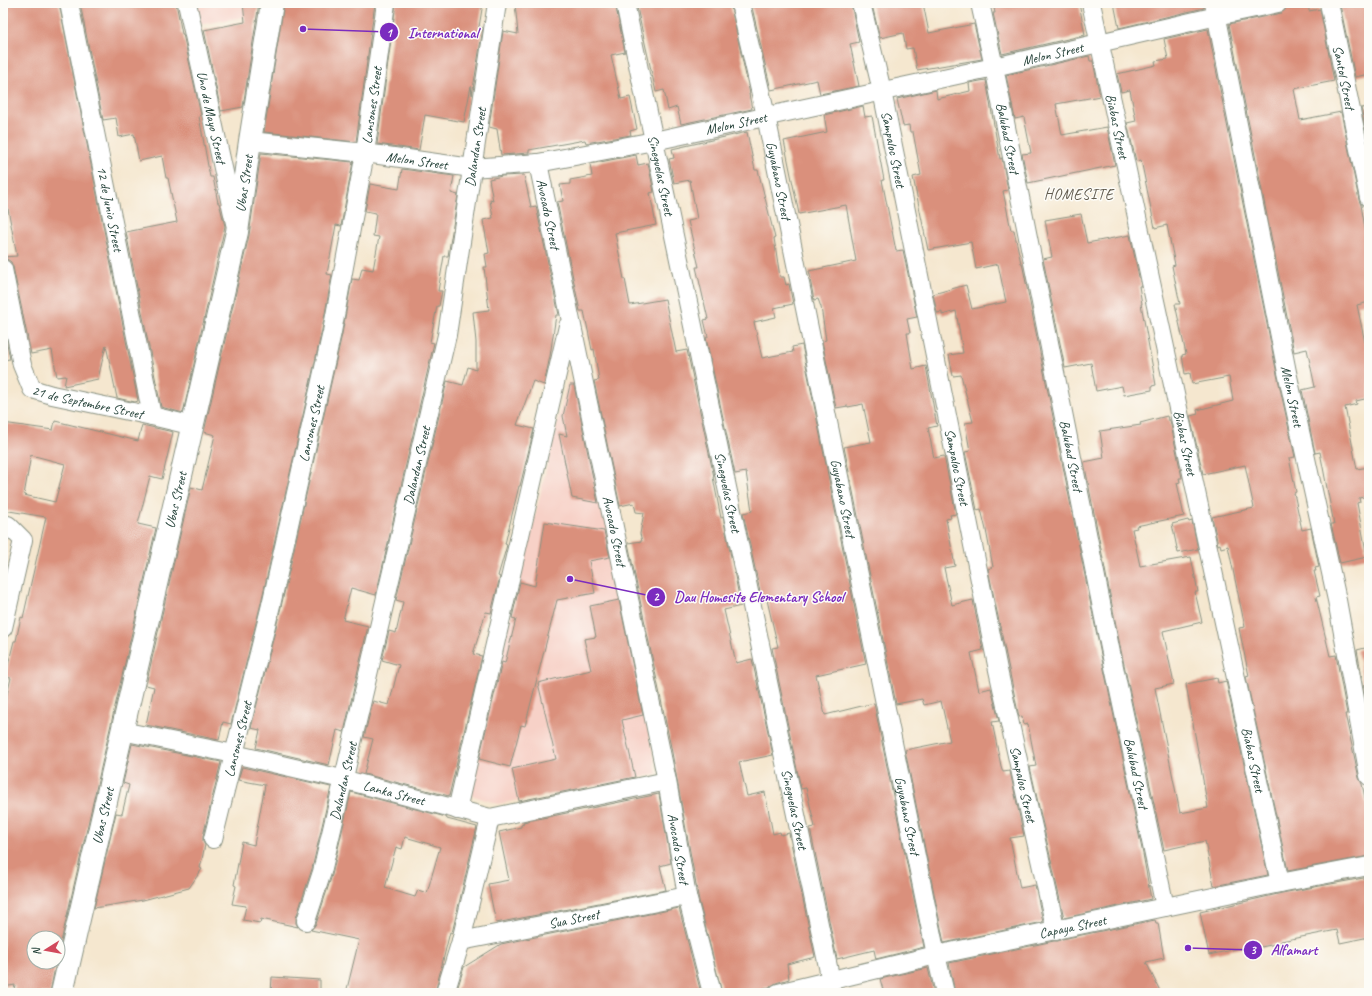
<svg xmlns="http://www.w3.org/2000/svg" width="1372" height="996" font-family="Caveat,sans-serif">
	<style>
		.built { fill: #f7d1c7 }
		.building { fill: #da907c; fill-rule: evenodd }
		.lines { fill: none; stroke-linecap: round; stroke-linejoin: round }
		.minor-casing { stroke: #8a9282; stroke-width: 20 }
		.tertiary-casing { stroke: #8a9282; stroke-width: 24 }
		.minor { stroke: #fff; stroke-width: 18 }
		.tertiary { stroke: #fff; stroke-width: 22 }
		.labels { text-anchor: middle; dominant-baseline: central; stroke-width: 3; stroke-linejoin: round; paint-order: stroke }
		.street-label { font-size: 14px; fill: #1f3d34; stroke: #fdfcf7 }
		.neighbourhood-label { font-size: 15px; letter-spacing: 1px; fill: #605a4d; stroke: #fdfcf7 }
		.leader { fill: none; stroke: #7b2cbf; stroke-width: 1.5 }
		.callout-dot { fill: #7b2cbf; stroke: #fdfcf7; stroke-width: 1.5 }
		.mark-label { font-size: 12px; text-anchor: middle; font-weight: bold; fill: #fff }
		.callout-label { font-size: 15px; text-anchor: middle; font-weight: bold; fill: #7b2cbf; stroke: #fdfcf7; stroke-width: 3; stroke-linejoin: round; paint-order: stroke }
	</style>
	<rect width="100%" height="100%" fill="#fdfcf7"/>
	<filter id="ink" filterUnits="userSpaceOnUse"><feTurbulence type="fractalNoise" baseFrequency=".025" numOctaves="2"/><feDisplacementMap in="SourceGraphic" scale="8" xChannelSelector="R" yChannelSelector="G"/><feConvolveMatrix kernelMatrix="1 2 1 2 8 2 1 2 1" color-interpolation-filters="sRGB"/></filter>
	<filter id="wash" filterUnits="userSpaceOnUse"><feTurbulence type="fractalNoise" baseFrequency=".012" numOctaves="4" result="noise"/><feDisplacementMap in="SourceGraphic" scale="16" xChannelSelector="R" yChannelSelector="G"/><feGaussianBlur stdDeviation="0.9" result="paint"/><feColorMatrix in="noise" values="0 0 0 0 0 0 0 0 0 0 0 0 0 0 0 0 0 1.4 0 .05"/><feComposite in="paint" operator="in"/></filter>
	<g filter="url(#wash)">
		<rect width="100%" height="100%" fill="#f5e7cf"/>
		<g class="built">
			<path d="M195 3H249L248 16 199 25Z"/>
			<path d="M581 381 657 774 498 804 468 794 567 383Z"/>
		</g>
		<g id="blocks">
			<g class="building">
				<path d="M3 3H59L138 401 135 402 117 398 106 345 98 379 64 386 66 376 57 377 52 350 31 354 13 267 11 262 7 259H3V257L17 256 8 209 5 210 3 200V176H6L3 159Z"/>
				<path d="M80 3H176L182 34H183L201 115 199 116 210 177H213L218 203H219L225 226 183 413 161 407 126 232 177 222 168 178H166L162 156 139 161 134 134 119 137 116 118 103 120Z"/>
				<path d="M243 3H259L243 107 221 111 204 30 245 22Z"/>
				<path d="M284 3H375L356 142 264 132Z"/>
				<path d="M396 3H483L479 27 483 28 472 95 471 86 464 122 425 115 419 150 377 144Z"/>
				<path d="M515 3H615L625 52 611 55 621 99 630 97 637 129 630 131 631 135 586 143 585 140 529 150V153L501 155 497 129 489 127 503 31 518 34Z"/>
				<path d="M636 3H730L750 94H749L752 109 681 124 677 107 668 110 664 90 656 92Z"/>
				<path d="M751 3H851L859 42 850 44 859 86 820 94 817 80 771 90Z"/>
				<path d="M883 3H923L929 33 974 24 982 59 917 70 913 48 906 49 903 33 880 38 872 5Z"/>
				<path d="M993 3H1079L1085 35 1002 54 993 13H995Z"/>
				<path d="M1114 3H1204V8L1119 28Z"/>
				<path d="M1288 3H1309V11L1320 9 1334 81 1294 89 1300 120 1341 112 1359 200 1361 205 1369 251V302L1357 305 1367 352H1369V398L1356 401 1357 404 1345 407 1357 469 1369 467V496L1359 498 1360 502 1357 503 1367 557 1340 563 1331 524H1334L1320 452 1315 453 1302 390 1315 387 1307 349 1294 352 1229 24 1281 13 1285 10Z"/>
				<path d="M1350 3H1369V74L1355 77 1340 5Z"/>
				<path d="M1208 29 1277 374 1295 457 1289 458 1296 492 1294 493 1302 530 1311 528 1319 567 1315 568 1316 571H1314L1320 596 1316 597 1330 656 1336 655 1347 714H1345L1359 778 1362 784 1369 816V856L1288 871 1246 677 1249 676 1239 628 1245 627 1228 546 1221 548 1220 544 1218 545 1212 517 1254 508 1245 465 1203 474 1190 416 1198 414 1197 410 1233 401 1229 377 1192 384 1190 373 1185 374 1182 355 1186 354 1175 304H1180L1172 266 1175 265 1167 225 1155 228 1141 160 1136 161 1127 123 1136 121 1130 90 1121 92 1117 74 1156 65 1155 61 1168 59 1164 39Z"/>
				<path d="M1089 56 1090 61H1093L1100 96 1056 104 1062 135 1107 127 1115 165 1028 183 1022 154 1031 153 1024 117 1015 119 1006 75Z"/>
				<path d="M986 80 1000 159 1002 158 1008 190 1003 191 1011 230H1014L1021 263H1022L1100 650 1143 854 1151 899 1064 918 1030 767 1036 766 1028 724 1024 725 1022 716 1019 717 988 569 993 567 986 530 981 509 977 510 965 452 970 451 965 423 973 422 961 375 953 376 949 355 963 353 956 311 942 315V312L937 313 933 294 966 285 972 309 1006 302 998 264 976 269 971 242 928 250 913 177 921 175 913 132H910L909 125 903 126 897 99 936 90 937 99 970 91 969 83Z"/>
				<path d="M863 106 865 117 872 116 884 180H882L896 251 903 250 917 317 907 319 910 333H907L913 369 926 366 937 426 928 428 934 458 944 456 956 514 950 515 951 518 946 519 955 566 944 568 952 605 973 600 983 650 971 653 979 691 991 688 999 721 992 722 1001 766 1003 772 1010 771 1024 836 1010 838 1020 888 1035 885 1043 922 944 943 905 750 950 741 941 701 924 705 922 699 896 704 844 447 871 442 863 404 848 407V406L836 408 822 341 826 340 821 307 818 299 814 300 810 279H811L809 271 856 261 846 205 799 214 784 141 827 132 824 115Z"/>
				<path d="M1369 107V146L1361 108Z"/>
				<path d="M747 132 755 170H758L775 238H774L780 277H784L786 285 789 284 793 304 774 308 776 317 754 322 762 358 793 352 792 347 802 345 866 664 816 675 825 715 874 703 924 947 876 959 874 950 837 959 810 828 815 827 806 788 801 789 772 648 778 647 767 600 762 601 743 513 752 511 746 472 735 474 706 338 708 337 704 320 708 319 696 267H699L688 221 697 219 690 180 674 183 669 159 674 158 672 149Z"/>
				<path d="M261 153 353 162 341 226 336 225 327 274 332 275 322 330 261 603 231 724 223 722 219 740 146 725 154 687 146 685 191 487 202 490 215 435 204 432 249 235Z"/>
				<path d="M636 155 638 165 648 163 654 192 650 193 656 225 615 233 624 279H625L630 305 665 299 676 352 687 350 714 477H713L721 518 723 517 741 606 724 610 736 663 752 659 773 755 739 762 747 796 765 792 773 834 780 832 781 835 789 833 815 957 787 964 789 979 776 983 770 987 764 988 765 993H722L699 901 671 747 628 543 642 541 640 534 644 513 636 512 634 503 620 506 594 381 599 380 594 349 592 350 584 311H580L557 202 563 201 560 185 570 184V180L592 176 590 164Z"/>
				<path d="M402 169 454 176 451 193 458 195 448 256H444L438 291H442L439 306H437L430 342 434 343 376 595 351 588 343 620 368 626 344 732 337 730 329 765 256 748 260 730 251 728 281 607 342 334 352 279 359 280 362 268 373 270 379 237 373 236 376 213 365 211 370 184 399 189Z"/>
				<path d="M524 175 531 207 536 206 559 315H556L550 356 544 385 533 381 517 425 534 429 520 486H519L505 544 507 545 498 576 500 577 491 613 486 612 473 654 482 656 449 796 364 774 373 739 364 737 373 701 389 705 399 665 382 660 389 631 396 633 403 602 396 600 447 381 463 385 468 367 476 370V342L473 312 489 310 484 267H487L485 254 489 253 483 220 493 218 490 200 493 201 489 179 502 176Z"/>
				<path d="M1081 214 1087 243 1130 235 1141 286H1139L1142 304H1141L1156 385 1152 386V390L1124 395 1122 386 1096 391 1091 363 1065 368 1043 259 1052 257 1045 220Z"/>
				<path d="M3 323 10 359 3 360Z"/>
				<path d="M570 385H574L598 503 572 498 559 434 567 436 563 416Z"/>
				<path d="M1167 416 1168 420H1170L1182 478H1179L1180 482 1177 483 1184 516 1136 526 1137 528 1132 529 1140 566 1191 557 1198 592H1195L1202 622 1163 631 1174 684 1155 688 1180 813 1208 808 1186 684 1217 678 1218 683 1226 681 1268 875 1214 886 1205 841 1164 850 1120 646 1084 462 1104 458 1100 431 1141 425 1140 423Z"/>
				<path d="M55 421 138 441 142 425 173 432 162 479 150 476 138 524 156 528 58 955V938H34V962H56L50 993H13L15 985 3 987V711L11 678 5 677 14 641H16L21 617 23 618 46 517 3 510V423L53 430ZM31 455 65 464 55 502 24 495Z"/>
				<path d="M1188 520 1189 522 1192 521 1198 549 1178 553 1172 524Z"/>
				<path d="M545 522 604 531 610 557 589 561 595 593 557 600 525 726 521 725 510 767 479 759 502 662 505 663 516 619 512 618 520 582 535 586Z"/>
				<path d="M619 600 643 715 622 720 635 777 519 801 512 769 556 759 538 683 591 670 584 639 596 637 590 606Z"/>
				<path d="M1369 647V710L1368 711 1357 650Z"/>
				<path d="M132 744 221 762 203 836V842L205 845 200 868 202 869 189 888 143 900 94 908 116 813 122 814 129 785 123 783Z"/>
				<path d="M242 767 331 787 312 869 296 918V923L298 927 261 919 260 923 243 920 246 906 232 904 236 886 234 885 242 842 254 845 265 785 238 780Z"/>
				<path d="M351 792 446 817 447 819 477 827 452 933 450 932 435 993H346L359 940 311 930 316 924 332 875ZM405 837 440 847 427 893 418 890 415 897 385 888 396 847 402 849Z"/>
				<path d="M659 794 671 863 660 866 666 890 496 923 488 884 509 880 499 832 521 827V825L524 824 523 822Z"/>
				<path d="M1369 877V937L1340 943 1337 930 1281 941V943L1246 950 1245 947 1209 955 1200 912 1282 893Z"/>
				<path d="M679 908 701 993H456L464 967 501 944Z"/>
				<path d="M1155 920 1156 923H1158L1164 958 1146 962 1161 993H955L949 963 1054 941H1058L1062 939Z"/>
				<path d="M928 968 934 993H884L880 979Z"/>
				<path d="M272 977 320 980V993H271Z"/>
			</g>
		</g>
	</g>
	<g filter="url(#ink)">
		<use href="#blocks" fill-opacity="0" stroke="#8a9282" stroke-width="1"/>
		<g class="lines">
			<defs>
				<g id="minor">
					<path id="s1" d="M69 3 152 416"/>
					<path id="s2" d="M187 3 235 223"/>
					<path id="s3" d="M625 3 831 981"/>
					<path id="s4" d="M740 3 766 116 936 955 945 993"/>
					<path id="s5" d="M861 3 882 91 998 670 1056 931"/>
					<path id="s6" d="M980 3 994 67 1110 648 1165 907"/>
					<path id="s7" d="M1091 3 1280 883"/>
					<path id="s8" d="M1214 3 1287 372 1337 600 1369 776"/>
					<path id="s9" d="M1329 3 1369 198"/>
					<path id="s10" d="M250 141 365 153 472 168 538 163 654 141 994 67 1217 16 1278 3"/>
					<path id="s11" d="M538 163 667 781 687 896 712 993"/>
					<path id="s12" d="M3 269 22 365 32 389 52 395 152 416 194 426"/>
					<path d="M3 524 8 525 23 540 3 628"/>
					<path id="s13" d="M122 731 234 754 342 779 490 818 667 781"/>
					<path d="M457 810 568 326"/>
					<path id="s14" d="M213 839 271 605 332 332 365 153 386 3"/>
					<path id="s15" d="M306 921 322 872 447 335 497 3"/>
					<path id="s16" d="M461 941 687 896"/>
					<path d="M445 993 461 941 490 818"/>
					<path id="s17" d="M778 993 936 955 1280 883 1369 866"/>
				</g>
				<g id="tertiary">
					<path id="s18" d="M62 993 237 232 250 141 272 3"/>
				</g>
			</defs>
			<use href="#minor" class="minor-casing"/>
			<use href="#tertiary" class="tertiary-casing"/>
			<use href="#minor" class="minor"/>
			<use href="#tertiary" class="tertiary"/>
		</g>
	</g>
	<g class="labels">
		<g class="street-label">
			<text stroke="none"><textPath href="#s10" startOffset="816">Melon Street</textPath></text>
			<text stroke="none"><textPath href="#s9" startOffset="76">Santol Street</textPath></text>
			<text stroke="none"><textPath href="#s14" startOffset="751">Lansones Street</textPath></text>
			<text stroke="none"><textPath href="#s2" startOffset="117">Uno de Mayo Street</textPath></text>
			<text stroke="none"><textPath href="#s10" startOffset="492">Melon Street</textPath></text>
			<text stroke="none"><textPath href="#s7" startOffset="126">Biabas Street</textPath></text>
			<text stroke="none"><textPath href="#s6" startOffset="138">Balubad Street</textPath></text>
			<text stroke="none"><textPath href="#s15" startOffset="793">Dalandan Street</textPath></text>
			<text stroke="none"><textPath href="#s5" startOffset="150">Sampaloc Street</textPath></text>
			<text stroke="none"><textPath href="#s10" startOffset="168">Melon Street</textPath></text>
			<text stroke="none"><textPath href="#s3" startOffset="176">Sineguelas Street</textPath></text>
			<text stroke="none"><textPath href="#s4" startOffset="182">Guyabano Street</textPath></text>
			<text stroke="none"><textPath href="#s18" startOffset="830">Ubas Street</textPath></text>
			<text stroke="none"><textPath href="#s1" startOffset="210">12 de Junio Street</textPath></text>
			<text stroke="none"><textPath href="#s11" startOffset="52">Avocado Street</textPath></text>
			<text stroke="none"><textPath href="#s8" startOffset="401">Melon Street</textPath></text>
			<text stroke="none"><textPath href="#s12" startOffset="181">21 de Septembre Street</textPath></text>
			<text stroke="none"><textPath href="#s14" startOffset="427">Lansones Street</textPath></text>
			<text stroke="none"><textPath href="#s7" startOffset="450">Biabas Street</textPath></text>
			<text stroke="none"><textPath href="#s6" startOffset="462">Balubad Street</textPath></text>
			<text stroke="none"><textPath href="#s15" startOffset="469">Dalandan Street</textPath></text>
			<text stroke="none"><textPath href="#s5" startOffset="474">Sampaloc Street</textPath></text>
			<text stroke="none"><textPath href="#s3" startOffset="500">Sineguelas Street</textPath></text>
			<text stroke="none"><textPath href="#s4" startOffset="506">Guyabano Street</textPath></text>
			<text stroke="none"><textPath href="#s18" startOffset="506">Ubas Street</textPath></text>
			<text stroke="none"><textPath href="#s11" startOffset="376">Avocado Street</textPath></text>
			<text stroke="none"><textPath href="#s14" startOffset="103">Lansones Street</textPath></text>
			<text stroke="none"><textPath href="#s7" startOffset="774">Biabas Street</textPath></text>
			<text stroke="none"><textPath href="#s6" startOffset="786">Balubad Street</textPath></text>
			<text stroke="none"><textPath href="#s15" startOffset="145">Dalandan Street</textPath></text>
			<text stroke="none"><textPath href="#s5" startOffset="798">Sampaloc Street</textPath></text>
			<text stroke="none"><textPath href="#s13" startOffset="279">Lanka Street</textPath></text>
			<text stroke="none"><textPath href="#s3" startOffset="824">Sineguelas Street</textPath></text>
			<text stroke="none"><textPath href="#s18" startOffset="182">Ubas Street</textPath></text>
			<text stroke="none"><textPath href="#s4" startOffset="830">Guyabano Street</textPath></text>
			<text stroke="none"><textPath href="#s11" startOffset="700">Avocado Street</textPath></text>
			<text stroke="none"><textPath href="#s16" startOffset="115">Sua Street</textPath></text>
			<text stroke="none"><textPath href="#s17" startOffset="302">Capaya Street</textPath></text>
		</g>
		<g class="neighbourhood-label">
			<text x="1079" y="194">HOMESITE</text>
		</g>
	</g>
	<path class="leader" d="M303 29L389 32M570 579L656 597M1188 948L1253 950"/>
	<g class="callout-dot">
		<circle cx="303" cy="29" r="4"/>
		<circle cx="570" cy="579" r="4"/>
		<circle cx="1188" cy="948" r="4"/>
		<circle cx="389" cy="32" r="10"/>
		<circle cx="656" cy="597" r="10"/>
		<circle cx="1253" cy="950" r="10"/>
	</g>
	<g class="mark-label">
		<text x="389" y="37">1</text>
		<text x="656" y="601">2</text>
		<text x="1253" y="954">3</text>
	</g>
	<g class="callout-label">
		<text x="443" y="38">International</text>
		<text x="759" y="602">Dau Homesite Elementary School</text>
		<text x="1294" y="955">Alfamart</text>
	</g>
	<rect width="1372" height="996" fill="none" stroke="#fdfcf7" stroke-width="16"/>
	<g transform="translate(46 950) rotate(259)"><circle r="19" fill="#fdfcf7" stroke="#a4b0a9"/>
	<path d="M0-3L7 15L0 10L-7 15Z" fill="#d1495b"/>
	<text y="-6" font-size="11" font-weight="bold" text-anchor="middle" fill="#1f3d34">N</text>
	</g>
</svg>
